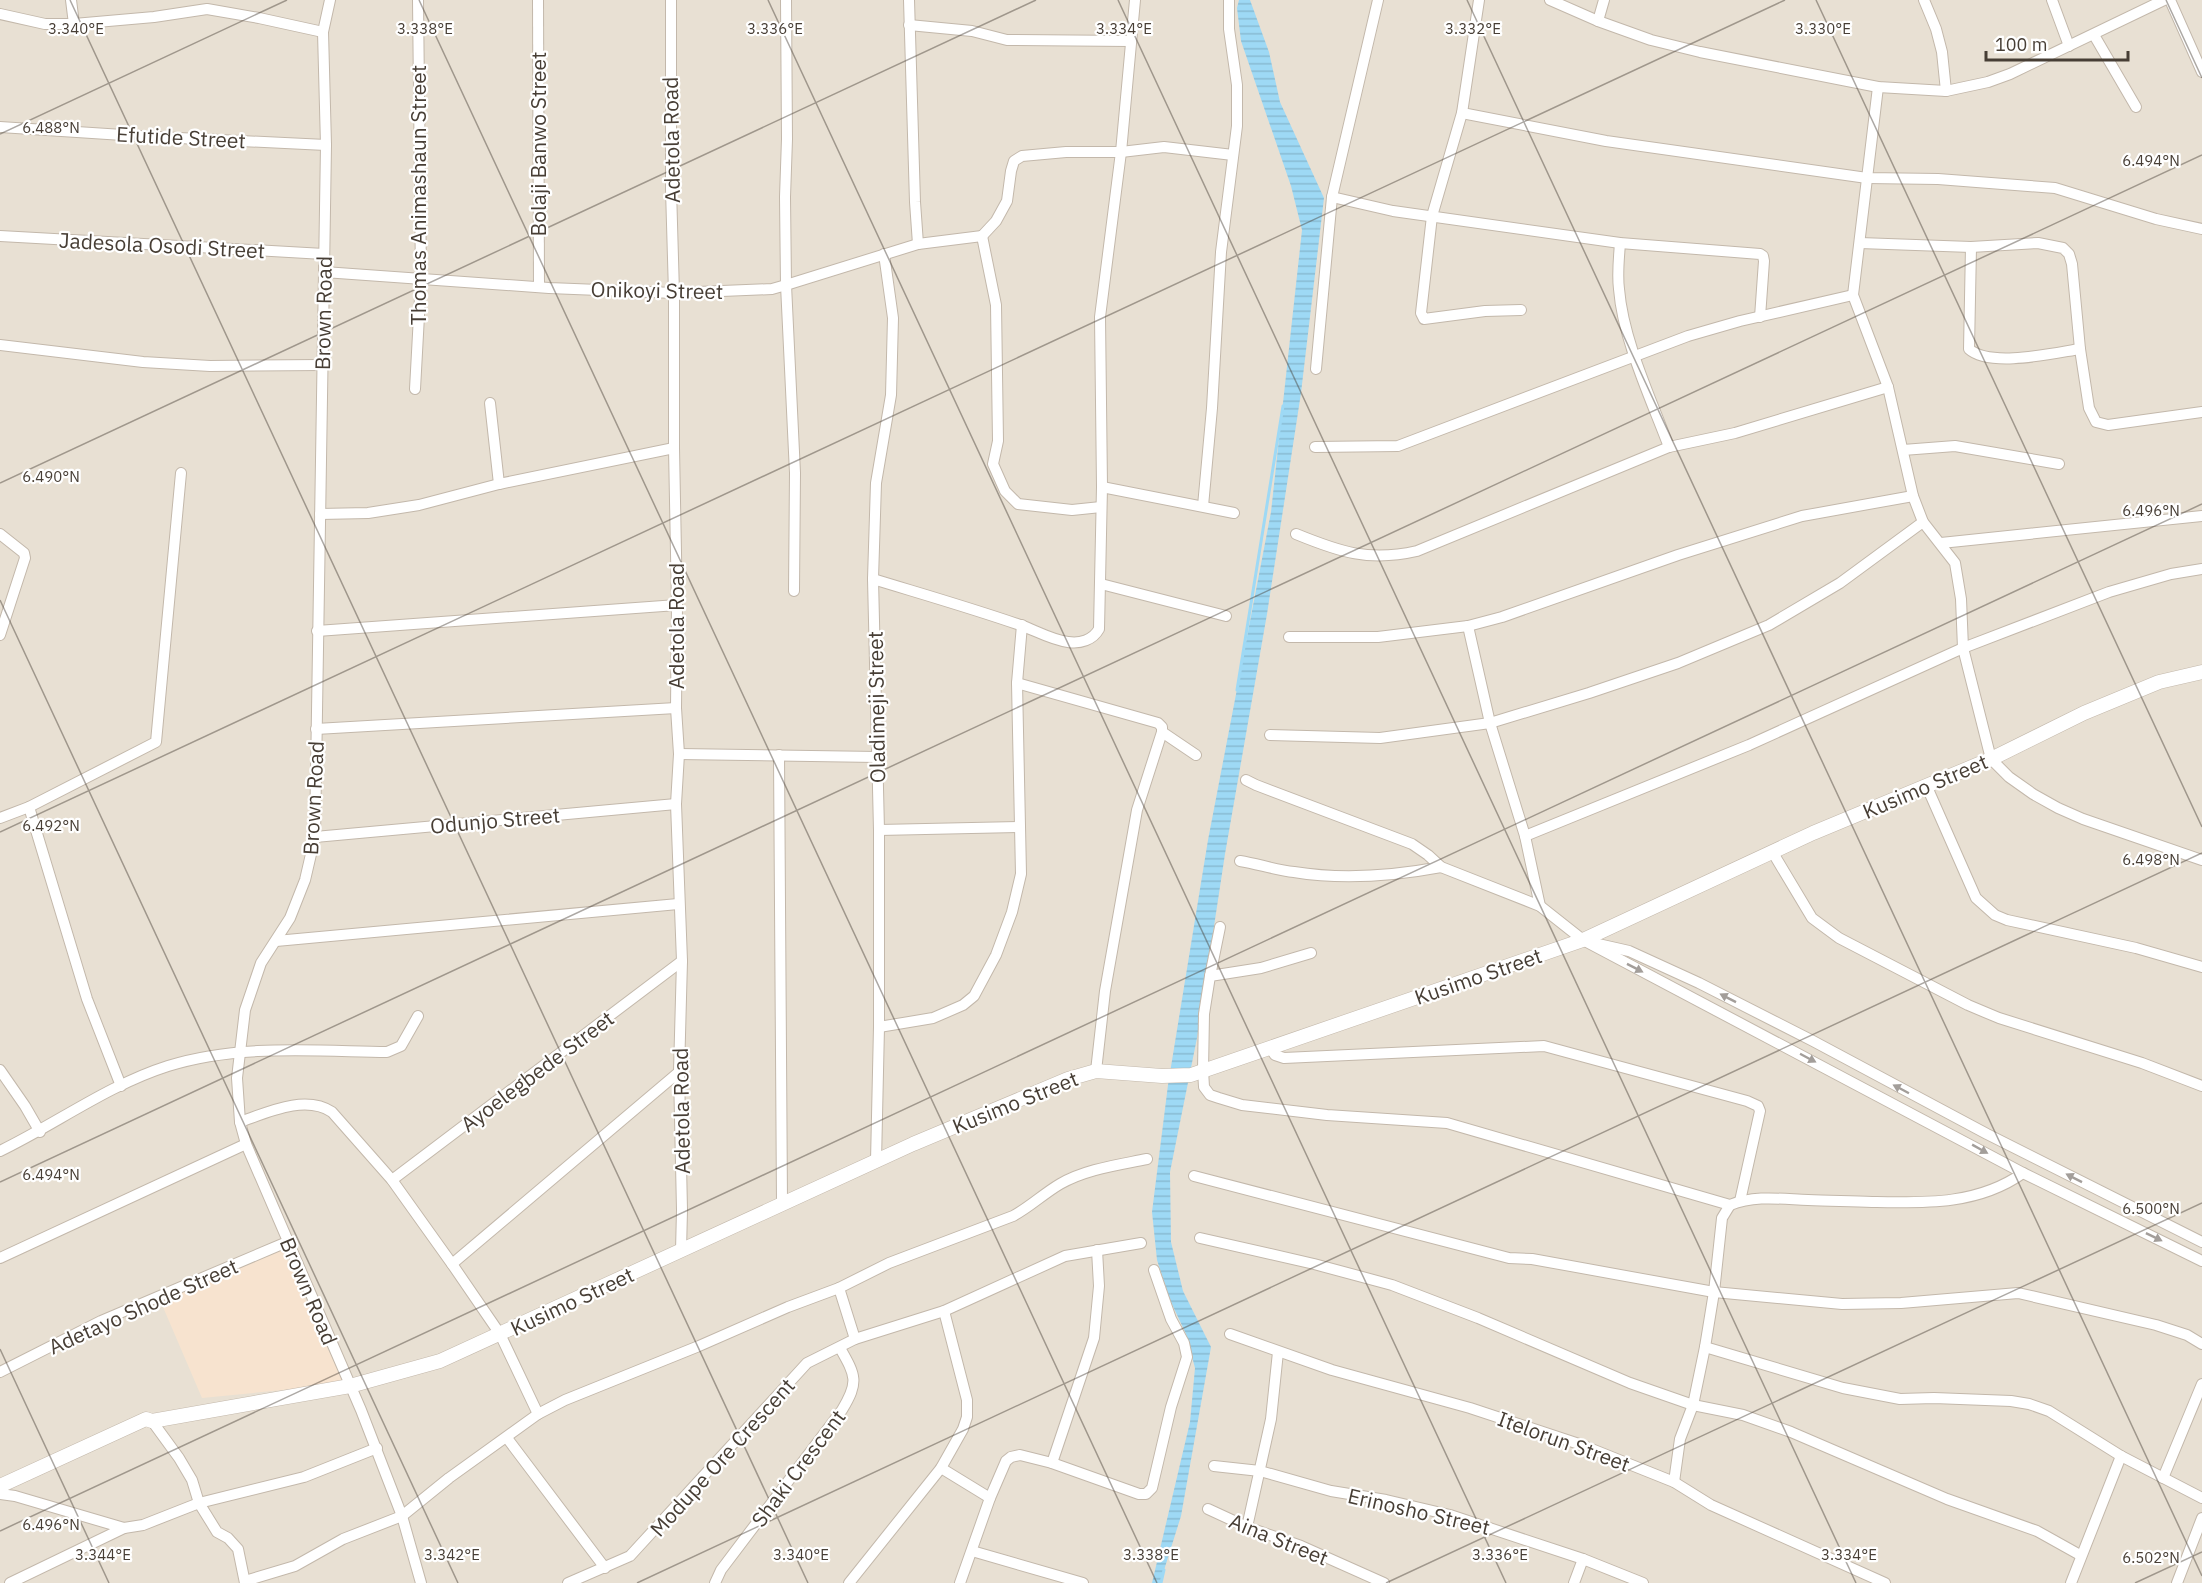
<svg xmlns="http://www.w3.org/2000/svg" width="2202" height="1583" font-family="'IBM Plex Sans',sans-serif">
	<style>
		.residential { fill: #e8e0d3 }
		.commercial { fill: #f7e3cf }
		.water { fill: url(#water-rules) }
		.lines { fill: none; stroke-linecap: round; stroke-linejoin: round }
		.stream { stroke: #9ed9f5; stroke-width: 3 }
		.minor-casing { stroke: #c3b8ab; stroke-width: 12 }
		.tertiary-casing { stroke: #c3b8ab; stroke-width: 15 }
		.minor { stroke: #fff; stroke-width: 10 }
		.tertiary { stroke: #fff; stroke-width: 14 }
		.oneway { fill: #a39e9a }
		.ticks { fill: none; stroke: #473e35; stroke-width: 1.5; stroke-opacity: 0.45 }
		.labels { text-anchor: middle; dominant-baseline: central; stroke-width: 4.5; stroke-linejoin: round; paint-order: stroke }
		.street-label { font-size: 21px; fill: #473e35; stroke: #fff }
		.ticks-label { font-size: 15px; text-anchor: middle; fill: #473e35; stroke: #fff; stroke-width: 4.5; stroke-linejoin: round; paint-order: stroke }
	</style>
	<defs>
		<pattern id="water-rules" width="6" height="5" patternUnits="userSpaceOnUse" patternTransform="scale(1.5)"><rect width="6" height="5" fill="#9ed9f5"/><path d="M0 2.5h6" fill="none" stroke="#89bbd3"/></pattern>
	</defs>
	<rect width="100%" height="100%" fill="#f4efe6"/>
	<rect class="residential" x="0" y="0" width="2202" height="1583"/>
	<path class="commercial" d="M282 1249 344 1384 202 1398 160 1300Z"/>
	<path class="water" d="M1239 0H1250L1269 52 1280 102 1324 198 1301 393 1267 614 1225 854 1197 1038 1170 1172 1171 1242 1183 1291 1211 1347 1181 1516 1160 1583H1152L1190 1422 1195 1368 1186 1334 1170 1300 1157 1260 1152 1212 1168 1085 1208 840 1271 512 1302 230 1291 186 1241 41 1237 8Z"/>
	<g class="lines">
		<g class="stream">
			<path d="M1237 690 1283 406"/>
			<path d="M1161 1583 1164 1570"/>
		</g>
		<defs>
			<g id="minor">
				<path d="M71 0 74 24"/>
				<path d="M330 0 323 32 326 145 324 272 315 837 305 880 290 918 261 963 245 1010 237 1078 240 1122 246 1144 361 1410 402 1516 421 1583"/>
				<path d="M538 0 539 287"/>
				<path d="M671 0V189L674 293V448L677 605 676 708 679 754 676 804 682 961 679 1072 682 1210 681 1251"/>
				<path d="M786 0 787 139 785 197 786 285 795 473 794 591"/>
				<path d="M909 0 915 202 918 244"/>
				<path d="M1479 0 1462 113 1432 216 1421 313 1424 319 1485 311 1521 310"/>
				<path d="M1550 0 1598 21 1651 40 1700 52 1878 87 1946 91 1988 82 2010 74 2164 0"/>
				<path d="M1924 0 1936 29 1942 52 1946 91"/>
				<path d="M2052 0 2069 46"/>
				<path d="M2170 0 2202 72"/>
				<path d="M0 14 45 24H74L154 17 207 9 259 18 323 32"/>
				<path d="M1598 21 1604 0"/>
				<path d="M909 25 972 31 1007 40 1130 41"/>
				<path d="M2094 35 2136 107"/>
				<path d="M1878 87 1853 295 1888 387 1913 496 1923 522 1955 563 1961 599 1963 648 1991 759 2009 777 2033 794 2058 808 2083 819 2202 860"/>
				<path d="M1462 113 1606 141 1867 178 1938 179 2055 188 2156 219 2202 229"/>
				<path d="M0 127 138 136 326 145"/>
				<path d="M1332 197 1393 211 1620 243 1760 254 1763 256 1764 261 1760 317"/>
				<path d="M0 236 324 254"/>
				<path d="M982 236 996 305 998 441 993 464 1005 491 1018 504 1072 510 1101 507"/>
				<path d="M982 236 996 221 1007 201 1011 171 1014 161 1022 156 1066 152H1121L1164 147 1233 155"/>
				<path d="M1620 243C1619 258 1617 274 1619 289 1623 340 1651 399 1669 447"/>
				<path d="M1860 243 1971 247 2038 243 2063 248 2069 254 2072 264 2080 349 2089 408 2096 422 2108 425 2202 412"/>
				<path d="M1971 247 1969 349C1990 368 2054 353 2080 349"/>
				<path d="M324 272 549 288 674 293 772 289 786 285 918 244 982 236"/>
				<path d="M0 345 143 362 210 366 322 365"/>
				<path d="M1316 369 1332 197 1378 0"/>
				<path d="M415 389 421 279 418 0"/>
				<path d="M490 403 499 484"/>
				<path d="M1315 447 1398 446 1688 336 1740 321 1853 295"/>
				<path d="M1903 450 1955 446 2059 464"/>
				<path d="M1102 487 1234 513"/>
				<path d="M1203 506 1212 408 1221 252 1237 126V85L1229 29V0"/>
				<path d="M320 514 368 513 419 505 499 484 674 448"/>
				<path d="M0 534 24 553 25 558 0 635"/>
				<path d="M1296 534C1340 552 1369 562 1417 551L1669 447 1735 433 1888 387"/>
				<path d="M1941 543 2202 516"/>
				<path d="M873 579C922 594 971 608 1020 625 1035 630 1051 640 1068 642 1080 644 1093 640 1099 629L1102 487 1100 317 1121 152 1135 0"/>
				<path d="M1101 584 1226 616"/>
				<path d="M1468 626 1490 723 1525 836 1540 906"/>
				<path d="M317 631 677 605"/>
				<path d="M1289 637H1378L1468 626 1502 617 1678 555 1802 516 1913 496"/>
				<path d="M1017 683 1158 723 1162 727V732L1196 755"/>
				<path d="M316 729 676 708"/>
				<path d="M1270 735 1380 738 1490 723 1589 693 1678 663 1769 625 1840 583 1923 522"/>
				<path d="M679 754 877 757"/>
				<path d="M779 755 782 1203"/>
				<path d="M1246 780 1256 785 1412 844 1428 855 1441 867 1540 906 1583 940 2023 1173 2202 1261"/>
				<path d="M1927 787 1976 898 1995 915 2007 920 2136 948 2202 967"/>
				<path d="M29 807 87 999 121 1086"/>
				<path d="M0 818 29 807 156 742 181 473"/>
				<path d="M879 830 1020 827"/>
				<path d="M1525 836 1749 745 1963 648 2109 592 2171 574 2202 569"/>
				<path d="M315 837 676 804"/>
				<path d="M1773 853 1812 918 1839 938 1968 1005 1999 1018 2142 1063 2202 1086"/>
				<path d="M1240 861C1258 864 1276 870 1294 872 1343 880 1393 876 1441 867"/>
				<path d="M276 941 678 904"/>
				<path d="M1598 944 1629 951 1699 983 1813 1041 1987 1134 2202 1242"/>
				<path d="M1311 953 1261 968 1210 976 1204 1014 1203 1070 1204 1087 1210 1095 1219 1098 1242 1105 1327 1115 1447 1123 1730 1205C1755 1195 1781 1199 1808 1200 1829 1201 1851 1201 1872 1202 1925 1203 1978 1205 2023 1173"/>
				<path d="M1210 976 1220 927"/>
				<path d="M879 1027 933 1018 963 1005 974 996 996 955 1012 912 1021 874 1017 683 1022 625"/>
				<path d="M1270 1048 1275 1055 1284 1058 1544 1046 1747 1101 1758 1106 1760 1111 1740 1201"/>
				<path d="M0 1070 25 1106 40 1132"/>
				<path d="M1096 1071 1105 991 1137 810 1162 732"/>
				<path d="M240 1122C266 1113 305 1094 332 1112L392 1180 452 1264 500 1334 538 1414"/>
				<path d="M0 1151C56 1124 108 1085 168 1066 238 1044 314 1051 387 1052L401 1046 418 1016"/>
				<path d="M876 1161 879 1027V830L873 579 876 483 891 395 893 318 884 254"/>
				<path d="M1194 1176 1509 1258 1532 1259 1714 1292 1842 1304 1901 1303 2018 1293 2156 1325 2187 1335 2202 1344"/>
				<path d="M392 1180 682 961"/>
				<path d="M1200 1238 1314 1264 1392 1285 1478 1318 1630 1383 1693 1405 1743 1415 1791 1432 1947 1499 2037 1531 2080 1555"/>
				<path d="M0 1258 246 1144"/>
				<path d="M452 1264 679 1072"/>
				<path d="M839 1288 855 1339"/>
				<path d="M1230 1334 1332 1370 1470 1408 1579 1444 1674 1482 1711 1505 1885 1583"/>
				<path d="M1705 1347 1843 1388 1900 1399 1934 1398 2011 1401 2029 1404 2049 1411 2121 1456 2202 1498"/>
				<path d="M0 1372 101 1321 287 1242"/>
				<path d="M152 1421 179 1458 192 1480 199 1503 217 1532 228 1538 238 1549 245 1583"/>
				<path d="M507 1438 605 1568"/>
				<path d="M1052 1463 1094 1338 1099 1286 1097 1250"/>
				<path d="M1214 1466 1260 1471 1331 1491 1386 1500 1450 1515 1583 1559 1643 1583"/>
				<path d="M941 1468 990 1498"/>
				<path d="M2163 1478 2202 1384"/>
				<path d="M1674 1482 1680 1439 1693 1405 1705 1347 1714 1292 1722 1218 1730 1205"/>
				<path d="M0 1494 15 1496 124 1528 143 1525 199 1503 304 1477 377 1448"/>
				<path d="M1208 1509 1247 1527 1301 1546 1384 1583"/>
				<path d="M1247 1527 1271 1419 1278 1352"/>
				<path d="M972 1551 1083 1583"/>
				<path d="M245 1581 295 1566 343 1539 402 1516 449 1478 538 1414 565 1400 699 1346 788 1307 839 1288 889 1263 1013 1216C1030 1207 1043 1194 1060 1184 1086 1169 1118 1165 1147 1159"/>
				<path d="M10 1583 124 1528"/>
				<path d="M568 1583 630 1556 807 1363 855 1339 944 1311 1065 1256 1141 1243"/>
				<path d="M715 1583 721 1570 842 1410C859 1382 856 1376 840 1348"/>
				<path d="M849 1583 941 1468 963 1429 967 1417V1400L944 1311"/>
				<path d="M960 1583 990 1498 1006 1461 1011 1457 1020 1455 1052 1463 1139 1494H1146L1152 1488 1171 1407 1187 1357 1184 1343 1171 1319 1154 1270"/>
				<path d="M1574 1583 1583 1559"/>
				<path d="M2071 1583 2121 1456"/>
				<path d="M2177 1583 2202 1518"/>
			</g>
			<path id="tertiary" d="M0 1486 146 1419 152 1421 350 1386 440 1361 913 1144 1068 1079 1096 1071 1162 1076 1191 1075 1583 940 1813 833 1991 759 2084 713 2159 682 2202 672"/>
		</defs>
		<use href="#minor" class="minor-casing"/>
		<use href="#tertiary" class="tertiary-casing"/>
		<use href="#minor" class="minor"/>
		<use href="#tertiary" class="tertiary"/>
	</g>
	<defs><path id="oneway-solid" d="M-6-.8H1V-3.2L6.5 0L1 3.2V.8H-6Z" transform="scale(1.5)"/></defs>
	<g class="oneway">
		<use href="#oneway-solid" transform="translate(1635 968) rotate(27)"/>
		<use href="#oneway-solid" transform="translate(1728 998) rotate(-153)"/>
		<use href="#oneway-solid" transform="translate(1808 1058) rotate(28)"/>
		<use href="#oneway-solid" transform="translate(1901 1089) rotate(-152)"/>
		<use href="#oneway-solid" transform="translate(1980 1149) rotate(29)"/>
		<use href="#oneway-solid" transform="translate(2074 1178) rotate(-153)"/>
		<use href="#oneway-solid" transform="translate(2154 1237) rotate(26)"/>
	</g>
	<path class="ticks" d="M70 0 808 1583M419 0 1157 1583M768 0 1506 1583M1118 0 1856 1583M1467 0 2202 1576M1816 0 2202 827M2166 0 2202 78M0 134 287 0M0 483 1036 0M0 600 458 1583M0 832 1785 0M0 1182 2202 155M0 1349 109 1583M0 1531 2202 504M637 1583 2202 853M1386 1583 2202 1203M2135 1583 2202 1552"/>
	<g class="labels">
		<g class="street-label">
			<text transform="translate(181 137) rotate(3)">Efutide Street</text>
			<text transform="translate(671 140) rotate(-91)">Adetola Road</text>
			<text transform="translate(538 144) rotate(-90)">Bolaji Banwo Street</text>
			<text transform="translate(418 195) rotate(-90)">Thomas Animashaun Street</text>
			<text transform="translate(162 245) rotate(3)">Jadesola Osodi Street</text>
			<text transform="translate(657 290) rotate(1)">Onikoyi Street</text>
			<text transform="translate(323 313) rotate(-89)">Brown Road</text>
			<text transform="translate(676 626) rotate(-90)">Adetola Road</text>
			<text transform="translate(876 707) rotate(-91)">Oladimeji Street</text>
			<text transform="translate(1925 786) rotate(-23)">Kusimo Street</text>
			<text transform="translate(313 798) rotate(-87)">Brown Road</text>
			<text transform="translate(495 820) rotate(-5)">Odunjo Street</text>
			<text transform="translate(1478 976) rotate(-19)">Kusimo Street</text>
			<text transform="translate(537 1071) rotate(-37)">Ayoelegbede Street</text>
			<text transform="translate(1015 1102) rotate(-22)">Kusimo Street</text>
			<text transform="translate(681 1111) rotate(-91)">Adetola Road</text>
			<text transform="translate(309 1291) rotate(67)">Brown Road</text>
			<text transform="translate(572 1301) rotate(-25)">Kusimo Street</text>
			<text transform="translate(143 1306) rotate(-24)">Adetayo Shode Street</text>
			<text transform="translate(1564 1441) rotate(20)">Itelorun Street</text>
			<text transform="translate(722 1457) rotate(-48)">Modupe Ore Crescent</text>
			<text transform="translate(798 1468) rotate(-53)">Shaki Crescent</text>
			<text transform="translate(1419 1511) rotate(13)">Erinosho Street</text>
			<text transform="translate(1279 1539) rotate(22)">Aina Street</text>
		</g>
	</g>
	<g class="ticks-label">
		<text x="76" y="34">3.340°E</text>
		<text x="425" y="34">3.338°E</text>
		<text x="775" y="34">3.336°E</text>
		<text x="1124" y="34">3.334°E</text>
		<text x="1473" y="34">3.332°E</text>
		<text x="1823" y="34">3.330°E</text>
		<text x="51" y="133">6.488°N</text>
		<text x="2151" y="166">6.494°N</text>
		<text x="51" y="482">6.490°N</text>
		<text x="2151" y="516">6.496°N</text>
		<text x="51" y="831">6.492°N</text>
		<text x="2151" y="865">6.498°N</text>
		<text x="51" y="1180">6.494°N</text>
		<text x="2151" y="1214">6.500°N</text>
		<text x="51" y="1530">6.496°N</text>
		<text x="103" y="1560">3.344°E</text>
		<text x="452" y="1560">3.342°E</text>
		<text x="801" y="1560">3.340°E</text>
		<text x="1151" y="1560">3.338°E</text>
		<text x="1500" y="1560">3.336°E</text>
		<text x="1849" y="1560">3.334°E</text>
		<text x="2151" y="1563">6.502°N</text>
	</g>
	<path d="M1986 51v9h142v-9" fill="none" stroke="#473e35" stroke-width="3"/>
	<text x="1995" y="51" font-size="18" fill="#473e35" stroke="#ffffff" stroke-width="4.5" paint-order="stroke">100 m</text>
</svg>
